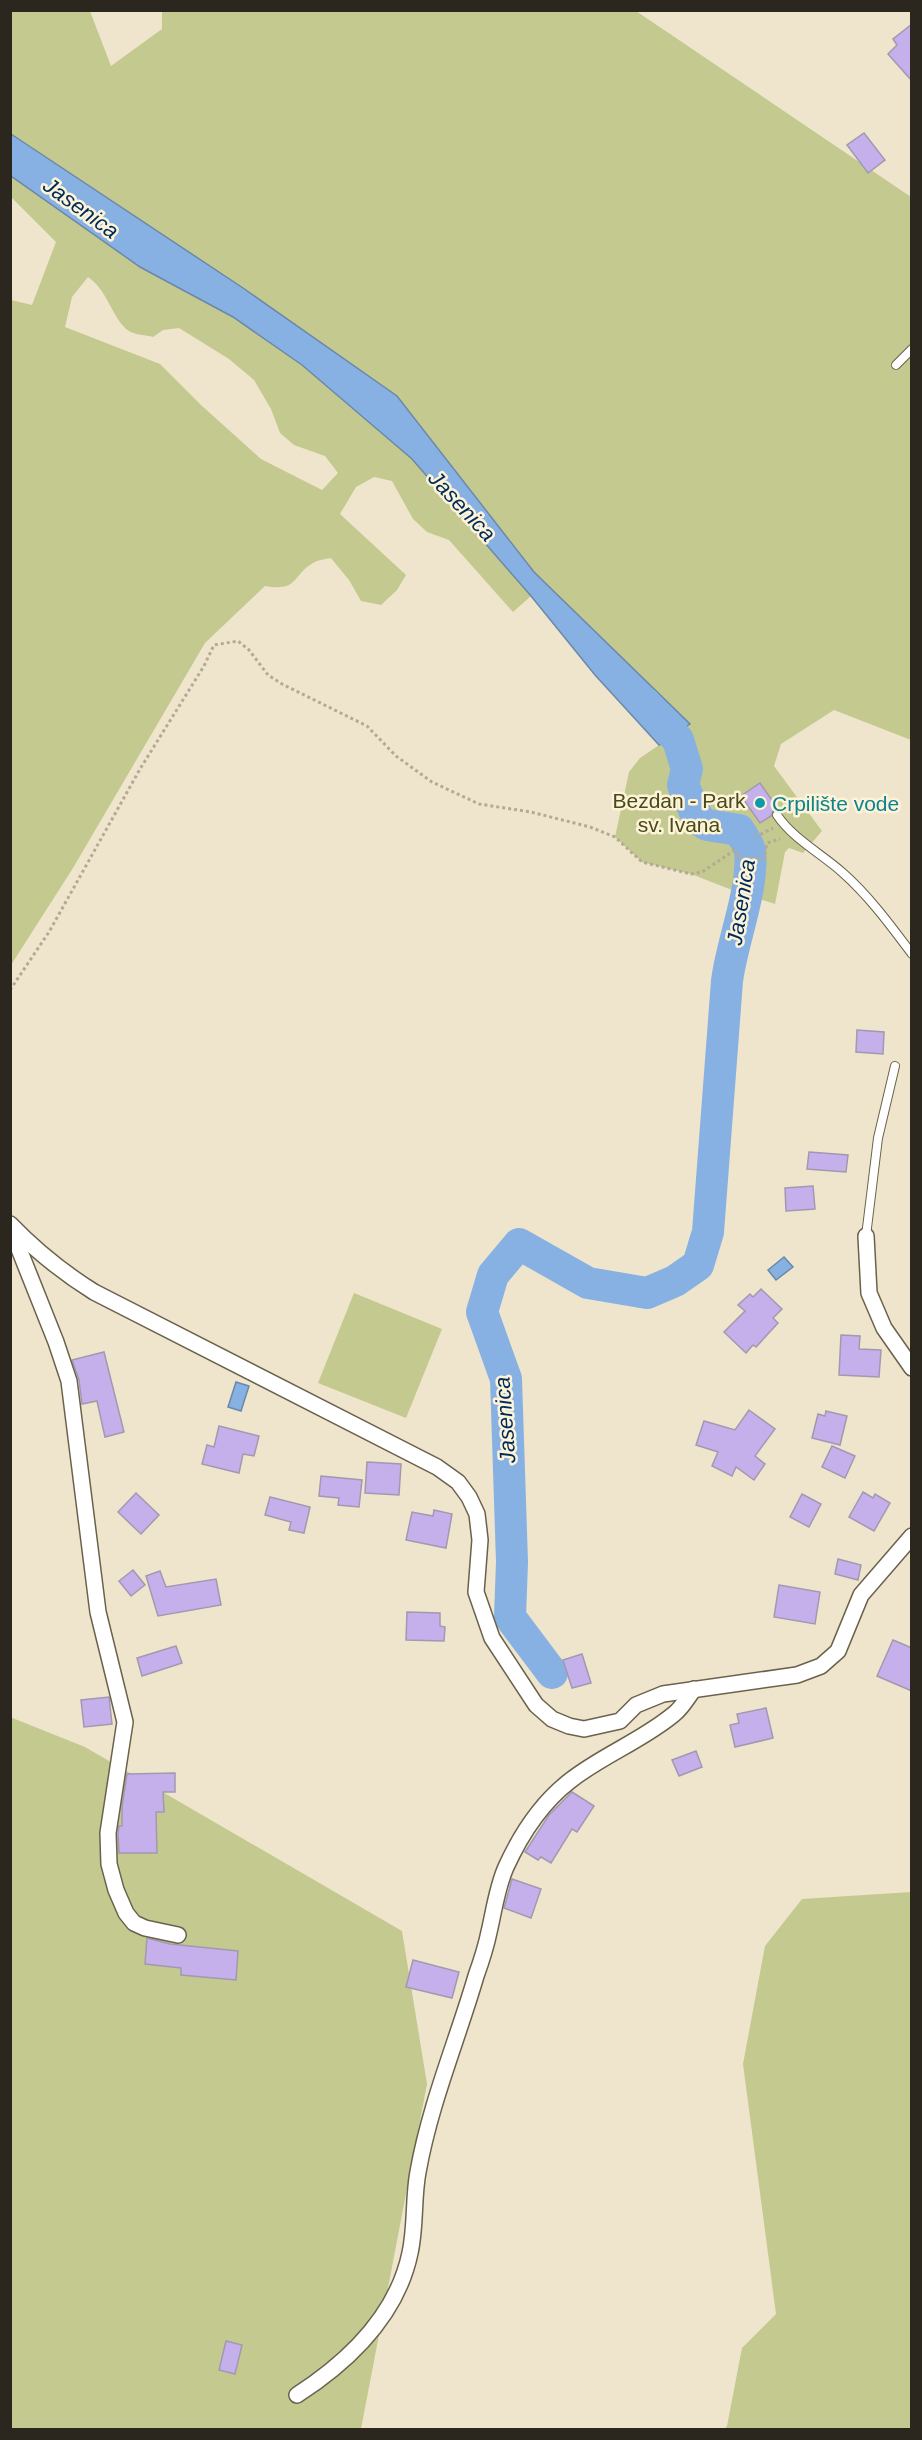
<svg xmlns="http://www.w3.org/2000/svg" width="922" height="2440" font-family="Helvetica,sans-serif">
	<style>
		.green { fill: #c4c98f; fill-rule: evenodd }
		.water { fill: #87b1e3; stroke: #6b88a8; stroke-width: 1.5 }
		.lines { fill: none; stroke-linecap: round; stroke-linejoin: round }
		.river { stroke: #87b1e3; stroke-width: 32 }
		.building { fill: #c6b0eb; stroke: #a199b0; stroke-width: 1.5 }
		.service-casing { stroke: #6a624c; stroke-width: 10 }
		.minor-casing { stroke: #6a624c; stroke-width: 18 }
		.path { stroke: #b2aa96; stroke-width: 3; stroke-dasharray: 3 3; stroke-linecap: butt }
		.service { stroke: #fff; stroke-width: 8 }
		.minor { stroke: #fff; stroke-width: 15 }
		.culture-dot { fill: #0f9aa8; stroke: #fcf3d9; stroke-width: 2 }
		.labels { text-anchor: middle; dominant-baseline: central; stroke-width: 5; stroke-linejoin: round; paint-order: stroke }
		.park-label { font-size: 21px; fill: #484a19; stroke: #fcf3d9 }
		.culture-label { font-size: 21px; fill: #0d838f; stroke: #fcf3d9; text-anchor: start }
		.water-label { font-size: 22px; font-style: italic; fill: #002b58; stroke: #fcf3d9 }
	</style>
	<rect width="100%" height="100%" fill="#efe5cc"/>
	<g class="green">
		<path d="M10 11H90L111 66 162 29V11H636L911 197V740L834 710 781 744 774 766 822 831 803 853 789 848 785 852 775 904 732 890 691 874 642 862 615 837 629 772 640 758 690 724 243 288 11 134Z"/>
		<path d="M11 175 233 317 302 365 412 459 531 596 513 612 449 540 427 532 413 519 392 481 374 477 356 487 340 514 406 575 397 590 381 605 361 601 349 580 331 558C326 559 318 560 313 563 292 575 299 592 265 586L205 643 73 868 11 965V300L32 305 56 242 11 197ZM88 277C108 290 113 321 129 331 135 335 146 335 153 337L163 330 179 328 229 359 254 380 271 409 280 433 294 445 325 456 338 473 322 490 261 459 201 405 160 364 65 327 72 297Z"/>
		<path d="M354 1293 442 1329 406 1418 318 1383Z"/>
		<path d="M10 1717 85 1747 402 1931 427 2084 361 2429H11Z"/>
		<path d="M911 1892V2429H724L727 2426 742 2348 776 2314 743 2064 765 1946 802 1899Z"/>
	</g>
	<g class="water">
		<path d="M11 134 243 288 397 396 534 572 690 724 659 745 595 675 531 596 412 459 302 365 233 317 140 267 11 176Z"/>
		<path d="M784 1257 793 1267 776 1280 768 1270Z"/>
		<path d="M236 1382 249 1386 241 1411 228 1407Z"/>
	</g>
	<g class="lines">
		<path class="river" d="M552 1673 510 1617 512 1562 506 1379 482 1312 493 1275 519 1244 588 1283 647 1293 675 1281 698 1265 708 1232 727 981C732 941 754 889 750 851 749 844 742 836 739 830L707 825 698 819 683 785 687 769 678 740 645 703"/>
	</g>
	<g class="building">
		<path d="M912 24V81L888 54 897 45 893 39Z"/>
		<path d="M864 133 885 160 868 173 847 145Z"/>
		<path d="M760 783 778 809 773 811 771 816 760 823 741 796Z"/>
		<path d="M857 1030 884 1032 883 1054 856 1052Z"/>
		<path d="M809 1152 848 1155 846 1172 807 1169Z"/>
		<path d="M813 1186 815 1209 786 1211 785 1188Z"/>
		<path d="M761 1289 782 1309 773 1318 778 1323 756 1347 753 1345 746 1353 724 1332 745 1311 738 1305 750 1294 753 1297Z"/>
		<path d="M841 1335 860 1336 859 1349 881 1350 879 1377 839 1375Z"/>
		<path d="M104 1352 124 1432 105 1437 97 1401 82 1404 79 1380 72 1360Z"/>
		<path d="M749 1410 775 1429 755 1456 765 1464 754 1480 736 1467 732 1476 712 1466 718 1452 696 1445 704 1421 735 1430Z"/>
		<path d="M826 1411 847 1416 840 1445 812 1438 818 1414 825 1416Z"/>
		<path d="M219 1426 259 1436 254 1456 243 1454 239 1473 202 1464 207 1445 214 1447Z"/>
		<path d="M832 1446 855 1456 845 1478 822 1467Z"/>
		<path d="M367 1462 401 1464 399 1495 365 1493Z"/>
		<path d="M321 1476 362 1480 359 1507 338 1505 339 1498 319 1496Z"/>
		<path d="M863 1492 873 1498 875 1494 890 1503 874 1531 849 1517Z"/>
		<path d="M136 1493 159 1515 141 1534 118 1512Z"/>
		<path d="M802 1494 821 1504 809 1527 790 1517Z"/>
		<path d="M270 1497 310 1507 304 1533 289 1530 291 1522 265 1515Z"/>
		<path d="M434 1510 452 1514 446 1548 406 1540 412 1512 433 1516Z"/>
		<path d="M838 1559 861 1565 858 1580 835 1574Z"/>
		<path d="M133 1570 145 1585 131 1596 119 1581Z"/>
		<path d="M160 1571 166 1587 216 1579 221 1605 158 1616 146 1576Z"/>
		<path d="M779 1585 820 1592 815 1624 774 1617Z"/>
		<path d="M407 1612 440 1613V1626L445 1627 444 1641 406 1640Z"/>
		<path d="M893 1640 912 1648V1691L877 1676Z"/>
		<path d="M176 1646 182 1663 142 1676 137 1658Z"/>
		<path d="M582 1654 591 1683 572 1688 563 1660Z"/>
		<path d="M109 1697 112 1724 84 1727 81 1700Z"/>
		<path d="M766 1708 773 1738 735 1747 730 1725 739 1723 737 1714Z"/>
		<path d="M696 1751 702 1767 679 1776 672 1760Z"/>
		<path d="M175 1773V1792H163L164 1812H156L157 1853H119L118 1834 119 1826H122V1807L127 1774Z"/>
		<path d="M572 1792 594 1806 577 1832 572 1829 551 1863 541 1857 538 1860 525 1852 549 1815Z"/>
		<path d="M512 1879 541 1889 531 1918 504 1908Z"/>
		<path d="M147 1938 170 1944 238 1951 236 1980 181 1975V1968L145 1964Z"/>
		<path d="M413 1960 459 1972 452 1998 406 1987Z"/>
		<path d="M226 2341 242 2345 235 2374 219 2370Z"/>
	</g>
	<g class="lines">
		<defs>
			<g id="service">
				<path d="M896 365 912 349"/>
				<path d="M777 815C793 839 822 854 843 873 869 896 891 926 912 954"/>
				<path d="M866 1236 878 1138 895 1066"/>
			</g>
			<g id="minor">
				<path d="M10 1224C36 1251 62 1272 94 1292L437 1467 458 1482 469 1497 477 1514 480 1540 476 1592 492 1638 536 1705 552 1719 569 1726 584 1729 620 1721 636 1705 663 1694 797 1675 821 1666 838 1651 861 1595 912 1536"/>
				<path d="M11 1229 56 1342 69 1381 98 1612 125 1722 108 1833 109 1864 116 1890 126 1913 134 1923 145 1928 178 1935"/>
				<path d="M866 1236 869 1293 884 1328 912 1368"/>
				<path d="M297 2395C348 2362 397 2315 410 2253 416 2226 413 2198 418 2172 430 2104 457 2041 476 1976 481 1962 486 1947 489 1932 494 1911 497 1887 506 1867 521 1834 542 1802 571 1780 603 1755 643 1740 674 1714 682 1708 688 1697 694 1689"/>
			</g>
		</defs>
		<use href="#service" class="service-casing"/>
		<use href="#minor" class="minor-casing"/>
		<g class="path">
			<path d="M755 837 773 828"/>
			<path d="M10 990 49 932 140 769 204 666 214 645 238 641 249 650 268 675 282 684 367 726 396 756 432 782 479 804 531 812 590 827 615 837 642 862 691 874 702 872 735 850 739 858 764 859 767 843 780 839"/>
		</g>
		<use href="#service" class="service"/>
		<use href="#minor" class="minor"/>
	</g>
	<circle class="culture-dot" cx="760" cy="803" r="6"/>
	<g class="labels">
		<g class="park-label">
			<text x="679" y="800">Bezdan - Park<tspan x="679" dy="24">sv. Ivana</tspan></text>
		</g>
		<g class="culture-label">
			<text x="772" y="803">Crpilište vode</text>
		</g>
		<g class="water-label">
			<text transform="translate(81 208) rotate(36)">Jasenica</text>
			<text transform="translate(462 506) rotate(47)">Jasenica</text>
			<text transform="translate(741 902) rotate(-81)">Jasenica</text>
			<text transform="translate(505 1420) rotate(-94)">Jasenica</text>
		</g>
	</g>
	<rect width="922" height="2440" fill="none" stroke="#2b271e" stroke-width="24"/>
</svg>
